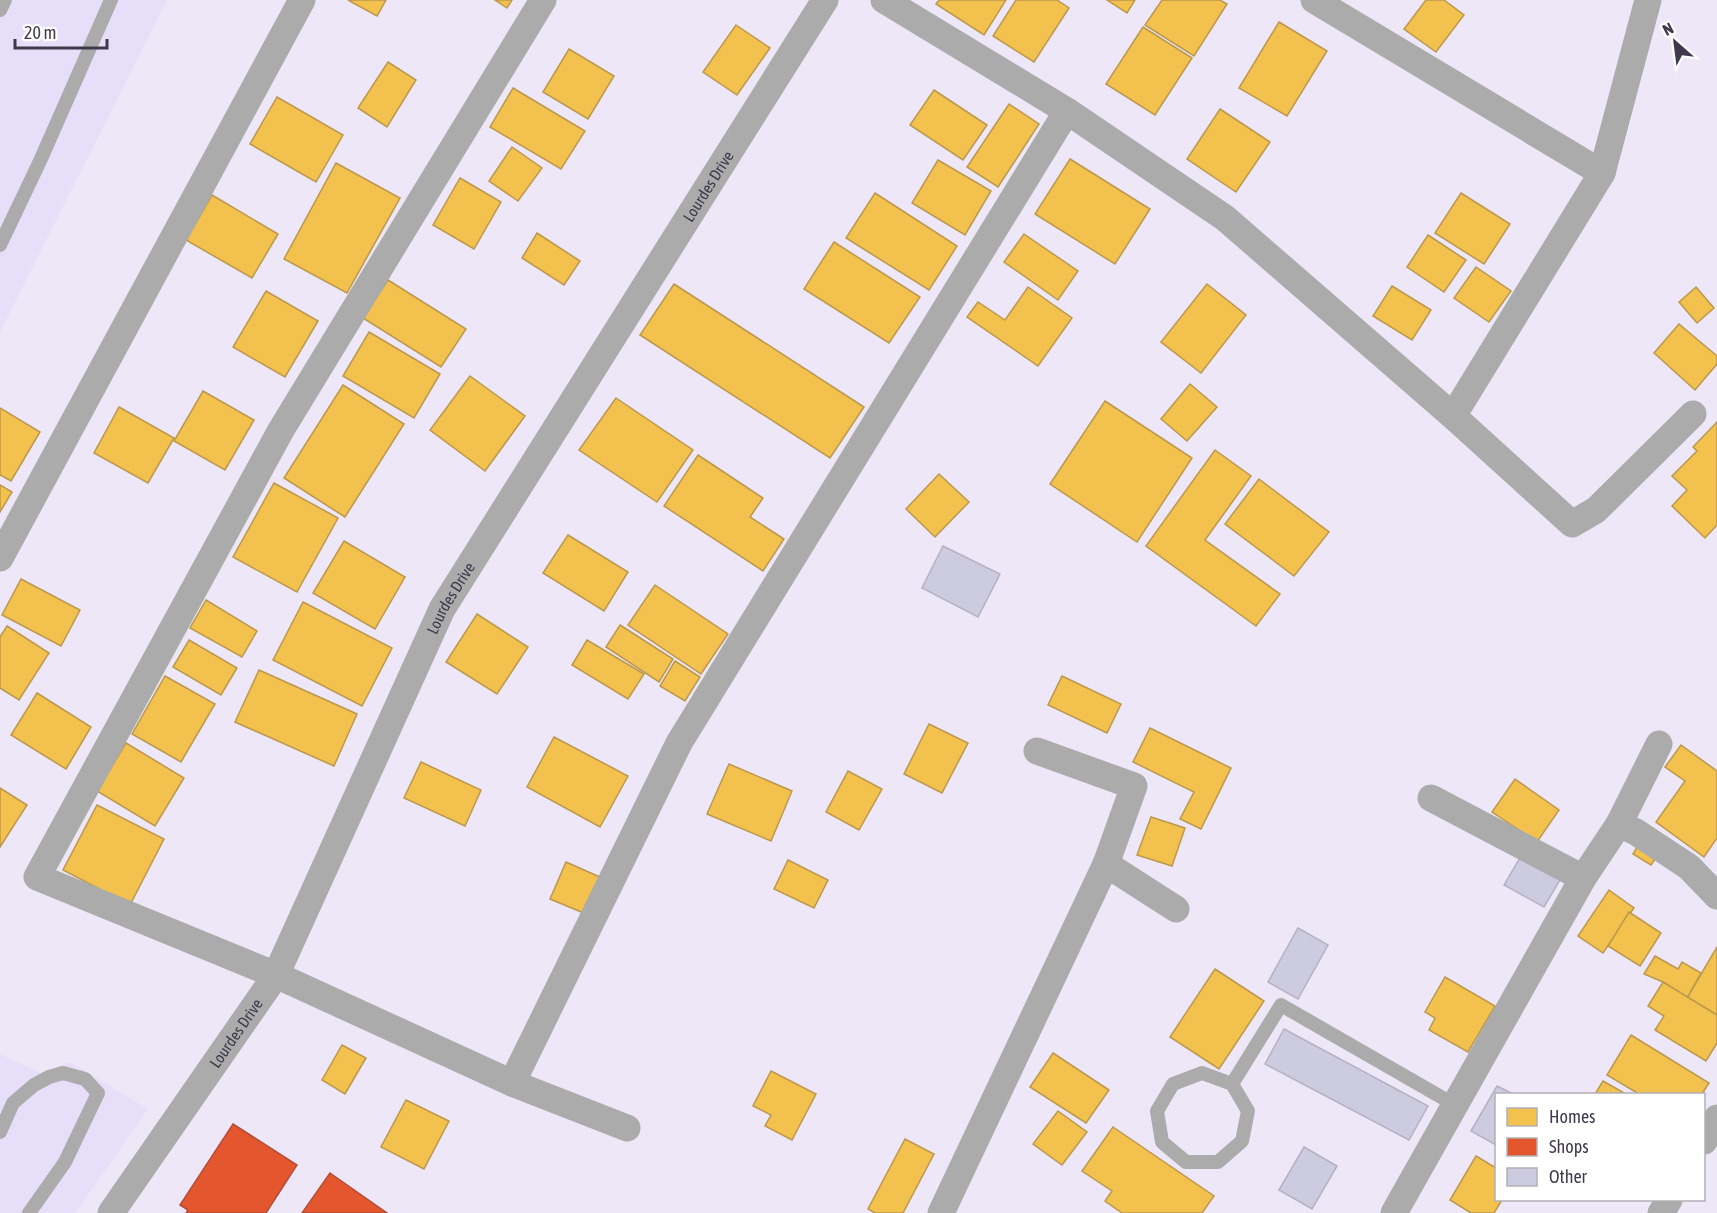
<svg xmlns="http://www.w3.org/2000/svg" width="1717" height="1213" font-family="'Asap Condensed',sans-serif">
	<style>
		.built { fill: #e7dff9 }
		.homes { fill: #f2c14e; stroke: #bc984d; stroke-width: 1.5 }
		.shops { fill: #e4572e; stroke: #b24e37; stroke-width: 1.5 }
		.building { fill: #cdcbdf; stroke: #b4b2c2; stroke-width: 1.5 }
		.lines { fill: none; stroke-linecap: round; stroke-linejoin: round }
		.service { stroke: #acabab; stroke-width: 14 }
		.minor { stroke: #acabab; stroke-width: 27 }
		.labels { text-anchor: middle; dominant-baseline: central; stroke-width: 6; stroke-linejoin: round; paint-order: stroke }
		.street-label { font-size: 16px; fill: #3f394c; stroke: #fff }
	</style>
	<rect width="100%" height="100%" fill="#ede7f8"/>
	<g class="built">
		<path d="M0 0H167L0 332Z"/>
		<path d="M0 1054 41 1073 70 1062 148 1109 75 1213H0Z"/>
	</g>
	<g class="homes">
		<path d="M348 0H386L377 16Z"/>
		<path d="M495 0H512L507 8Z"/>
		<path d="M939 0H1006L984 35 936 4Z"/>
		<path d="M1016 0H1057L1069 8 1034 62 993 36Z"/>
		<path d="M1107 0H1135L1127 13Z"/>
		<path d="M1162 0H1220L1227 4 1194 56 1145 25Z"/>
		<path d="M1426 0H1444L1464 15 1436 52 1404 29Z"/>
		<path d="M1279 22 1327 51 1287 116 1239 88Z"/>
		<path d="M736 25 770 48 737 95 703 72Z"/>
		<path d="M1143 27 1192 58 1155 115 1106 84Z"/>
		<path d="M569 49 614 76 588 119 543 92Z"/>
		<path d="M388 62 416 80 387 127 358 108Z"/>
		<path d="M513 88 585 131 561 169 490 127Z"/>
		<path d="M934 90 987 125 963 160 910 125Z"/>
		<path d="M277 97 343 135 316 182 250 144Z"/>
		<path d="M1009 104 1039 124 998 187 967 167Z"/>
		<path d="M1220 109 1270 142 1236 192 1187 159Z"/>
		<path d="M512 147 542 168 518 201 489 181Z"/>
		<path d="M1070 159 1150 209 1115 264 1035 214Z"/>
		<path d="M938 160 991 191 965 235 912 203Z"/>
		<path d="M336 163 400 198 347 293 284 259Z"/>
		<path d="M460 178 501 202 474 249 433 225Z"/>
		<path d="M875 193 957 246 929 290 846 238Z"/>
		<path d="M1461 193 1510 224 1484 264 1435 233Z"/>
		<path d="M212 195 278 234 252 278 186 240Z"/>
		<path d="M537 233 580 261 564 285 522 258Z"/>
		<path d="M1024 234 1078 271 1058 300 1004 262Z"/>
		<path d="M1428 235 1466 260 1444 292 1407 267Z"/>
		<path d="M834 242 920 297 889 343 804 289Z"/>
		<path d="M1476 267 1511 291 1489 322 1454 298Z"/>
		<path d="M388 280 466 329 441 367 363 318Z"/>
		<path d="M674 284 864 407 830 458 640 335Z"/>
		<path d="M1207 284 1246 315 1201 373 1161 342Z"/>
		<path d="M1392 286 1431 310 1412 340 1373 316Z"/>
		<path d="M1028 287 1072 318 1038 366 967 317 978 302 1005 320Z"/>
		<path d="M1696 287 1714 308 1697 323 1679 302Z"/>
		<path d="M266 291 318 321 285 377 233 347Z"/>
		<path d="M1679 324 1717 356V364L1695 390 1654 353Z"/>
		<path d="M369 332 440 374 414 418 343 376Z"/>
		<path d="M470 376 525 416 485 471 430 430Z"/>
		<path d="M1190 384 1217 407 1187 441 1161 419Z"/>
		<path d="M343 385 404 424 345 517 284 478Z"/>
		<path d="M203 391 254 420 225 470 174 441Z"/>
		<path d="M616 398 693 450 657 502 579 450Z"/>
		<path d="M1105 401 1192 458 1137 542 1050 484Z"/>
		<path d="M119 407 174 438 148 483 94 453Z"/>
		<path d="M0 408 40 432 11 481 0 475Z"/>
		<path d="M1717 422V525L1705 538 1672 506 1687 490 1672 476 1697 451 1693 447Z"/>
		<path d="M1215 450 1251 476 1205 540 1280 594 1256 626 1146 546Z"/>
		<path d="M698 455 763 498 750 517 784 539 763 571 664 506Z"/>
		<path d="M939 474 969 502 935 537 906 509Z"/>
		<path d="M1259 479 1329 532 1294 576 1225 524Z"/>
		<path d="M274 483 338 518 297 592 233 557Z"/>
		<path d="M0 485 12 492 0 512Z"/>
		<path d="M568 535 628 572 604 611 543 573Z"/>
		<path d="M344 541 405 577 375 629 313 593Z"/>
		<path d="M21 579 80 610 61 646 2 615Z"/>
		<path d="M655 585 728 634 701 674 628 625Z"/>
		<path d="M206 600 257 631 242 657 190 628Z"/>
		<path d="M303 602 392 648 362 706 273 660Z"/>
		<path d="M477 614 528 647 497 694 446 662Z"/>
		<path d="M620 625 673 659 659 682 606 647Z"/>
		<path d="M7 626 49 653 19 700 0 688V637Z"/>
		<path d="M189 640 237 668 221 695 173 667Z"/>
		<path d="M587 640 644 674 628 699 572 665Z"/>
		<path d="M675 661 700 677 685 701 660 686Z"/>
		<path d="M259 670 357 714 334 766 235 722Z"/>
		<path d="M165 676 215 704 181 762 132 734Z"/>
		<path d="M1062 676 1121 704 1107 733 1048 705Z"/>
		<path d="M37 693 91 727 66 769 11 735Z"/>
		<path d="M929 724 968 743 942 793 904 774Z"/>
		<path d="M1150 728 1231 768 1201 829 1180 819 1194 792 1133 762Z"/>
		<path d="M554 737 628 776 600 827 527 787Z"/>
		<path d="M126 743 184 778 155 826 97 791Z"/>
		<path d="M1681 745 1717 771V838L1704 857 1656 822 1685 781 1665 767Z"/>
		<path d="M421 762 481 790 465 826 404 798Z"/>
		<path d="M729 764 792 791 771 841 707 814Z"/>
		<path d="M848 771 882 789 859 830 826 812Z"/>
		<path d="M1515 779 1559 810 1537 842 1492 812Z"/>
		<path d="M0 788 27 805 0 847Z"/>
		<path d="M97 805 164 839 130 905 63 870Z"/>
		<path d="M1151 817 1185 828 1172 866 1137 855Z"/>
		<path d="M1642 839 1661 850 1651 865 1633 854Z"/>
		<path d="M788 860 828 880 814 908 774 889Z"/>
		<path d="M566 862 602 878 586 914 550 899Z"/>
		<path d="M1609 890 1634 908 1603 953 1578 936Z"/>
		<path d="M1629 912 1661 933 1640 966 1608 946Z"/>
		<path d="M1717 947V1015L1687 998Z"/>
		<path d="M1655 956 1678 969 1682 962 1701 973 1687 998 1663 982 1644 974Z"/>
		<path d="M1215 969 1264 1001 1219 1069 1170 1037Z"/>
		<path d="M1445 977 1495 1006 1468 1052 1429 1030 1435 1018 1425 1012Z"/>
		<path d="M1663 982 1717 1015V1043L1706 1061 1655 1030 1664 1016 1648 1006Z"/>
		<path d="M1631 1035 1709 1083 1702 1094H1639L1607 1075Z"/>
		<path d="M342 1045 366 1058 345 1094 322 1080Z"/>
		<path d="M1053 1053 1109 1090 1086 1123 1030 1087Z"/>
		<path d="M771 1071 816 1094 792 1140 765 1126 771 1115 753 1106Z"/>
		<path d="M1603 1081 1626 1094H1595Z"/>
		<path d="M406 1100 449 1121 424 1169 381 1147Z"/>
		<path d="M1058 1111 1087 1132 1062 1165 1033 1144Z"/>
		<path d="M1113 1127 1214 1196 1202 1213H1122L1105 1201 1112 1191 1082 1171Z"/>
		<path d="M905 1139 934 1154 903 1213H875L868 1209Z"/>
		<path d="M1476 1156 1496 1168V1200H1502L1494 1213H1471L1450 1200Z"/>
	</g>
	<g class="shops">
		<path d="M233 1124 297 1165 266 1213H186L188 1210 180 1205Z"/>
		<path d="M330 1173 387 1213H302Z"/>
	</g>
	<g class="building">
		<path d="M943 546 1000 574 978 617 922 588Z"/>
		<path d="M1521 856 1561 878 1544 907 1504 885Z"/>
		<path d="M1298 928 1328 945 1298 999 1268 982Z"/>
		<path d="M1284 1029 1428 1106 1409 1140 1265 1064Z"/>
		<path d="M1497 1086 1513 1094H1496V1145L1471 1131Z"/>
		<path d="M1304 1147 1337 1166 1312 1209 1279 1190Z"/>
	</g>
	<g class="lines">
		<g class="service">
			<path d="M0 10 5 0"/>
			<path d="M0 245 40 161 111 0"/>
			<path d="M1202 1073 1232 1084 1248 1111 1242 1141 1218 1162H1186L1162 1142 1157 1111 1173 1084Z"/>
			<path d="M1232 1084 1281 1005 1455 1105"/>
			<path d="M0 1132 13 1103 34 1085 49 1077 63 1073 85 1079 98 1093 65 1162 29 1213"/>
		</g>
		<g class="minor">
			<path d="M543 0 281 430 37 877 276 975 512 1083 627 1128"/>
			<path d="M884 0 1067 111"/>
			<path d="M1314 0 1602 173"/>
			<path d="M1453 416 1602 173 1648 0"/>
			<path d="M0 558 302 0"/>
			<path d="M1037 751 1134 786 1106 864"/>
			<path d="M1619 824 1659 744"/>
			<path d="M1583 878 1619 824 1636 832 1689 867 1717 896"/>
			<path d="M512 1083 679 743 1067 111 1225 218 1453 416 1572 524 1596 510 1693 414"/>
			<path d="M1704 1141 1717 1118"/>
			<path id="s1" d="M111 1213 276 975 442 609 825 0"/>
			<path d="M941 1213 1106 864 1176 909"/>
			<path d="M1394 1213 1583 878 1431 798"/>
			<path d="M1661 1213 1669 1200"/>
		</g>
	</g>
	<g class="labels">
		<g class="street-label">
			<text stroke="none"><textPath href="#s1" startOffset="1191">Lourdes Drive</textPath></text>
			<text stroke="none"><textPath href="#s1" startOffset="705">Lourdes Drive</textPath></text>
			<text stroke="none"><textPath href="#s1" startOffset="219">Lourdes Drive</textPath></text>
		</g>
	</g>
	<rect x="1495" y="1093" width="210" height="108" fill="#ffffff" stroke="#b2b0b7" stroke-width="1.5"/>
	<rect x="1507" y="1108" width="30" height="18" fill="#f2c14e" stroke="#b2b0b7" stroke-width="1.5"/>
	<text x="1549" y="1123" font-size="18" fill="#3f394c">Homes</text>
	<rect x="1507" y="1138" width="30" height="18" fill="#e4572e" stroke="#b2b0b7" stroke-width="1.5"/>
	<text x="1549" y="1153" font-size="18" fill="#3f394c">Shops</text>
	<rect x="1507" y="1168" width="30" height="18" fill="#cdcbdf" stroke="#b2b0b7" stroke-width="1.5"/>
	<text x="1549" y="1183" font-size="18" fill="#3f394c">Other</text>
	<g transform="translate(1675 42) rotate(332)" stroke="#ffffff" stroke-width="4.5" paint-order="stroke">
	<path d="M0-4.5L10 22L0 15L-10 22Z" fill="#3f394c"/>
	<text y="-9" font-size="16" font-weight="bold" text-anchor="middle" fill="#3f394c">N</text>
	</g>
	<path d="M15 39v9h92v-9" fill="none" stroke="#3f394c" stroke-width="3"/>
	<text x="24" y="39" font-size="18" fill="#3f394c" stroke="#ffffff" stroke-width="4.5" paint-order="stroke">20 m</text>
</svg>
